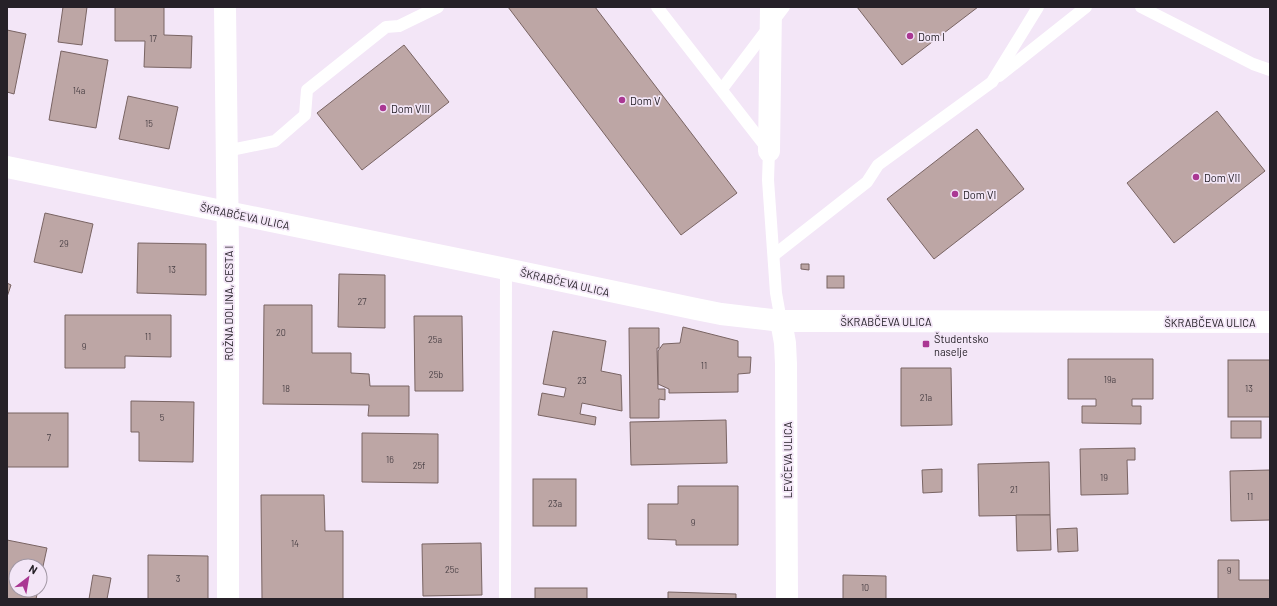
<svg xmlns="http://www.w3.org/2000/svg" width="1277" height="606" font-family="Barlow,sans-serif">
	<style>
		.building { fill: #bda6a5; stroke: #796463 }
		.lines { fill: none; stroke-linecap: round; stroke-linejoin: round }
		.service { stroke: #fff; stroke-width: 12 }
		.minor { stroke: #fff; stroke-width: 22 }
		.tertiary { stroke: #fff; stroke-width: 22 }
		.poi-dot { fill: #aa3893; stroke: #f3e6f7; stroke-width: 1.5 }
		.labels { text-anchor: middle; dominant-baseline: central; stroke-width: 3.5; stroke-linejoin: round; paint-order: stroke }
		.number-label { font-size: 9px; fill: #4c4247 }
		.poi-label { font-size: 11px; fill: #262128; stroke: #f3e6f7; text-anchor: start }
		.street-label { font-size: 11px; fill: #262128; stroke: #f3e6f7 }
	</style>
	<rect width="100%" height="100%" fill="#f3e6f7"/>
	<g class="building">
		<path d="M63 7H87L82 45 58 42Z"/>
		<path d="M115 7H164V35L192 36 191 68 144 67 145 41H115Z"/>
		<path d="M508 7H595L737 193 681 235Z"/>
		<path d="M857 7H978L902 65Z"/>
		<path d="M7 30 26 34 14 94 7 92Z"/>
		<path d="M404 45 449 102 362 170 317 113Z"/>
		<path d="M61 51 108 60 96 128 49 120Z"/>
		<path d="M128 96 178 107 169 149 119 139Z"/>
		<path d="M1217 111 1265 171 1174 243 1127 183Z"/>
		<path d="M977 129 1024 189 934 259 887 199Z"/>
		<path d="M45 213 93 224 82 273 34 262Z"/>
		<path d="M138 243 206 244V295L137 293Z"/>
		<path d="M801 264H809V270L801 269Z"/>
		<path d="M339 274 385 275V328L338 327Z"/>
		<rect x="827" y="276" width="17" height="12"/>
		<path d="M7 283 11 285 7 297Z"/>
		<path d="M264 305H312V353H351V373L369 374 370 386H409V416H368L369 405 263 404Z"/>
		<path d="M65 315H171V357L125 356V368H65Z"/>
		<path d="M414 316H462L463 391H415Z"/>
		<path d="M683 327 738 341V357H751L750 373 738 374V392L669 393V389L658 384V351L663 344 680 343Z"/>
		<path d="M629 328H659V348H657L658 389H665V400L659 399V418H630Z"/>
		<path d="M553 331 606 341 601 371 621 375 622 411 582 403 580 414 596 417 595 425 538 415 542 393 564 397 566 388 543 384Z"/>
		<path d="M1068 359H1153V399H1132V406H1141V424L1082 423V406H1096V399H1068Z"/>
		<rect x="1228" y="360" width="42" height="57"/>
		<path d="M901 368H951L952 425 901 426Z"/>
		<path d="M131 401 194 402 193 462 139 461V432H131Z"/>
		<rect x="7" y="413" width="61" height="54"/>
		<path d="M726 420 727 463 631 465 630 422Z"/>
		<rect x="1231" y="421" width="30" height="17"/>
		<path d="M362 433 438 434V483L362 482Z"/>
		<path d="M1135 448V460H1127L1128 494 1081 495 1080 449Z"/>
		<path d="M1049 462 1050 515 979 516 978 464Z"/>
		<path d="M942 469V492L923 493 922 470Z"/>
		<path d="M1270 470V520L1231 521 1230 471Z"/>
		<rect x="533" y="479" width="43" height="47"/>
		<path d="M678 486H738V545H676V540L648 539V504H678Z"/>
		<path d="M261 495H324L325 531H343V599H262Z"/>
		<path d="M1016 515H1050L1051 550 1017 551Z"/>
		<path d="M1077 528 1078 551 1058 552 1057 529Z"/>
		<path d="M7 540 47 548 40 580V566H16V590H38L36 599H7Z"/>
		<path d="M481 543 482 595 423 596 422 544Z"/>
		<path d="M148 555 208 556V599H148Z"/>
		<path d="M1218 560H1239V580H1270V599H1218Z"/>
		<path d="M93 575 111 578 107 599H89Z"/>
		<path d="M843 575 886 576V599H843Z"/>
		<rect x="535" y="588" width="52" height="11"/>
		<path d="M668 592 736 594V599H668Z"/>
	</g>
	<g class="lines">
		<g class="service">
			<path d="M657 7 769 151 768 180 776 293 781 321"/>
			<path d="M1141 7 1253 64 1270 70"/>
			<path d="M999 76 1086 7"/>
			<path d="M722 89 784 7"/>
			<path d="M226 151 275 141 305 115 307 90 386 27 399 26 438 7"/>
			<path d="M774 255 867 182 878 165 992 82 1038 7"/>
			<path d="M505 599 506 269"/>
		</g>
		<g class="minor">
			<path d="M225 7 228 250V599"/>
			<path d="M769 151 771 7"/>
			<path d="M781 321 785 343 786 364 787 599"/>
		</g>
		<path class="tertiary" d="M7 167 506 269 696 309 721 314 781 321H812L1270 322"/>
	</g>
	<g class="poi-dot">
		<circle cx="910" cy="36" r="4"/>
		<circle cx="622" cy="100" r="4"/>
		<circle cx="383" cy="108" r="4"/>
		<circle cx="1196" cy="177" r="4"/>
		<circle cx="955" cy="194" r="4"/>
		<rect x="922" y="340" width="8" height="8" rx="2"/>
	</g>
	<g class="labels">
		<g class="number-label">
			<text x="153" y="38">17</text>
			<text x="79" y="90">14a</text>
			<text x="149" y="123">15</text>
			<text x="64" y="243">29</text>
			<text x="172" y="269">13</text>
			<text x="362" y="301">27</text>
			<text x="281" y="332">20</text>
			<text x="148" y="336">11</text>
			<text x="435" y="339">25a</text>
			<text x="84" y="346">9</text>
			<text x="704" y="365">11</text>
			<text x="436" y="374">25b</text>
			<text x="1110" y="379">19a</text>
			<text x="582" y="380">23</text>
			<text x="286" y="388">18</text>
			<text x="1249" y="388">13</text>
			<text x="926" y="397">21a</text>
			<text x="162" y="417">5</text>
			<text x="49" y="437">7</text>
			<text x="390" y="459">16</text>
			<text x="419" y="465">25f</text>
			<text x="1104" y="477">19</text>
			<text x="1014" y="489">21</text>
			<text x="1250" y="496">11</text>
			<text x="555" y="503">23a</text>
			<text x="693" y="522">9</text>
			<text x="295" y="543">14</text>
			<text x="452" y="569">25c</text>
			<text x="1229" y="570">9</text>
			<text x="178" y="578">3</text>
			<text x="865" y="587">10</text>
		</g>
		<g class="poi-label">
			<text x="918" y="36">Dom I</text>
			<text x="630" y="100">Dom V</text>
			<text x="391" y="108">Dom VIII</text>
			<text x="1204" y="177">Dom VII</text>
			<text x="963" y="194">Dom VI</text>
			<text x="934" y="338">Študentsko<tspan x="934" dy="13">naselje</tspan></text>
		</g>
		<g class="street-label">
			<text transform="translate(245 216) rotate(12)">ŠKRABČEVA ULICA</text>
			<text transform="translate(565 282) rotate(13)">ŠKRABČEVA ULICA</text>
			<text transform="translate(228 303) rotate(-90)">ROŽNA DOLINA, CESTA I</text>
			<text x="886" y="321">ŠKRABČEVA ULICA</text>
			<text x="1210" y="322">ŠKRABČEVA ULICA</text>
			<text transform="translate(787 460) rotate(-90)">LEVČEVA ULICA</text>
		</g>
	</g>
	<rect width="1277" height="606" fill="none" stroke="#262128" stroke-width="16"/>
	<g transform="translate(28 578) rotate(31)"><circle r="19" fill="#f3e6f7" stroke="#a197a4"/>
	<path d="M0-3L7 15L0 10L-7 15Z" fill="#aa3893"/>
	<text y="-6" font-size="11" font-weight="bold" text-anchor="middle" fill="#262128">N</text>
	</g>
</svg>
